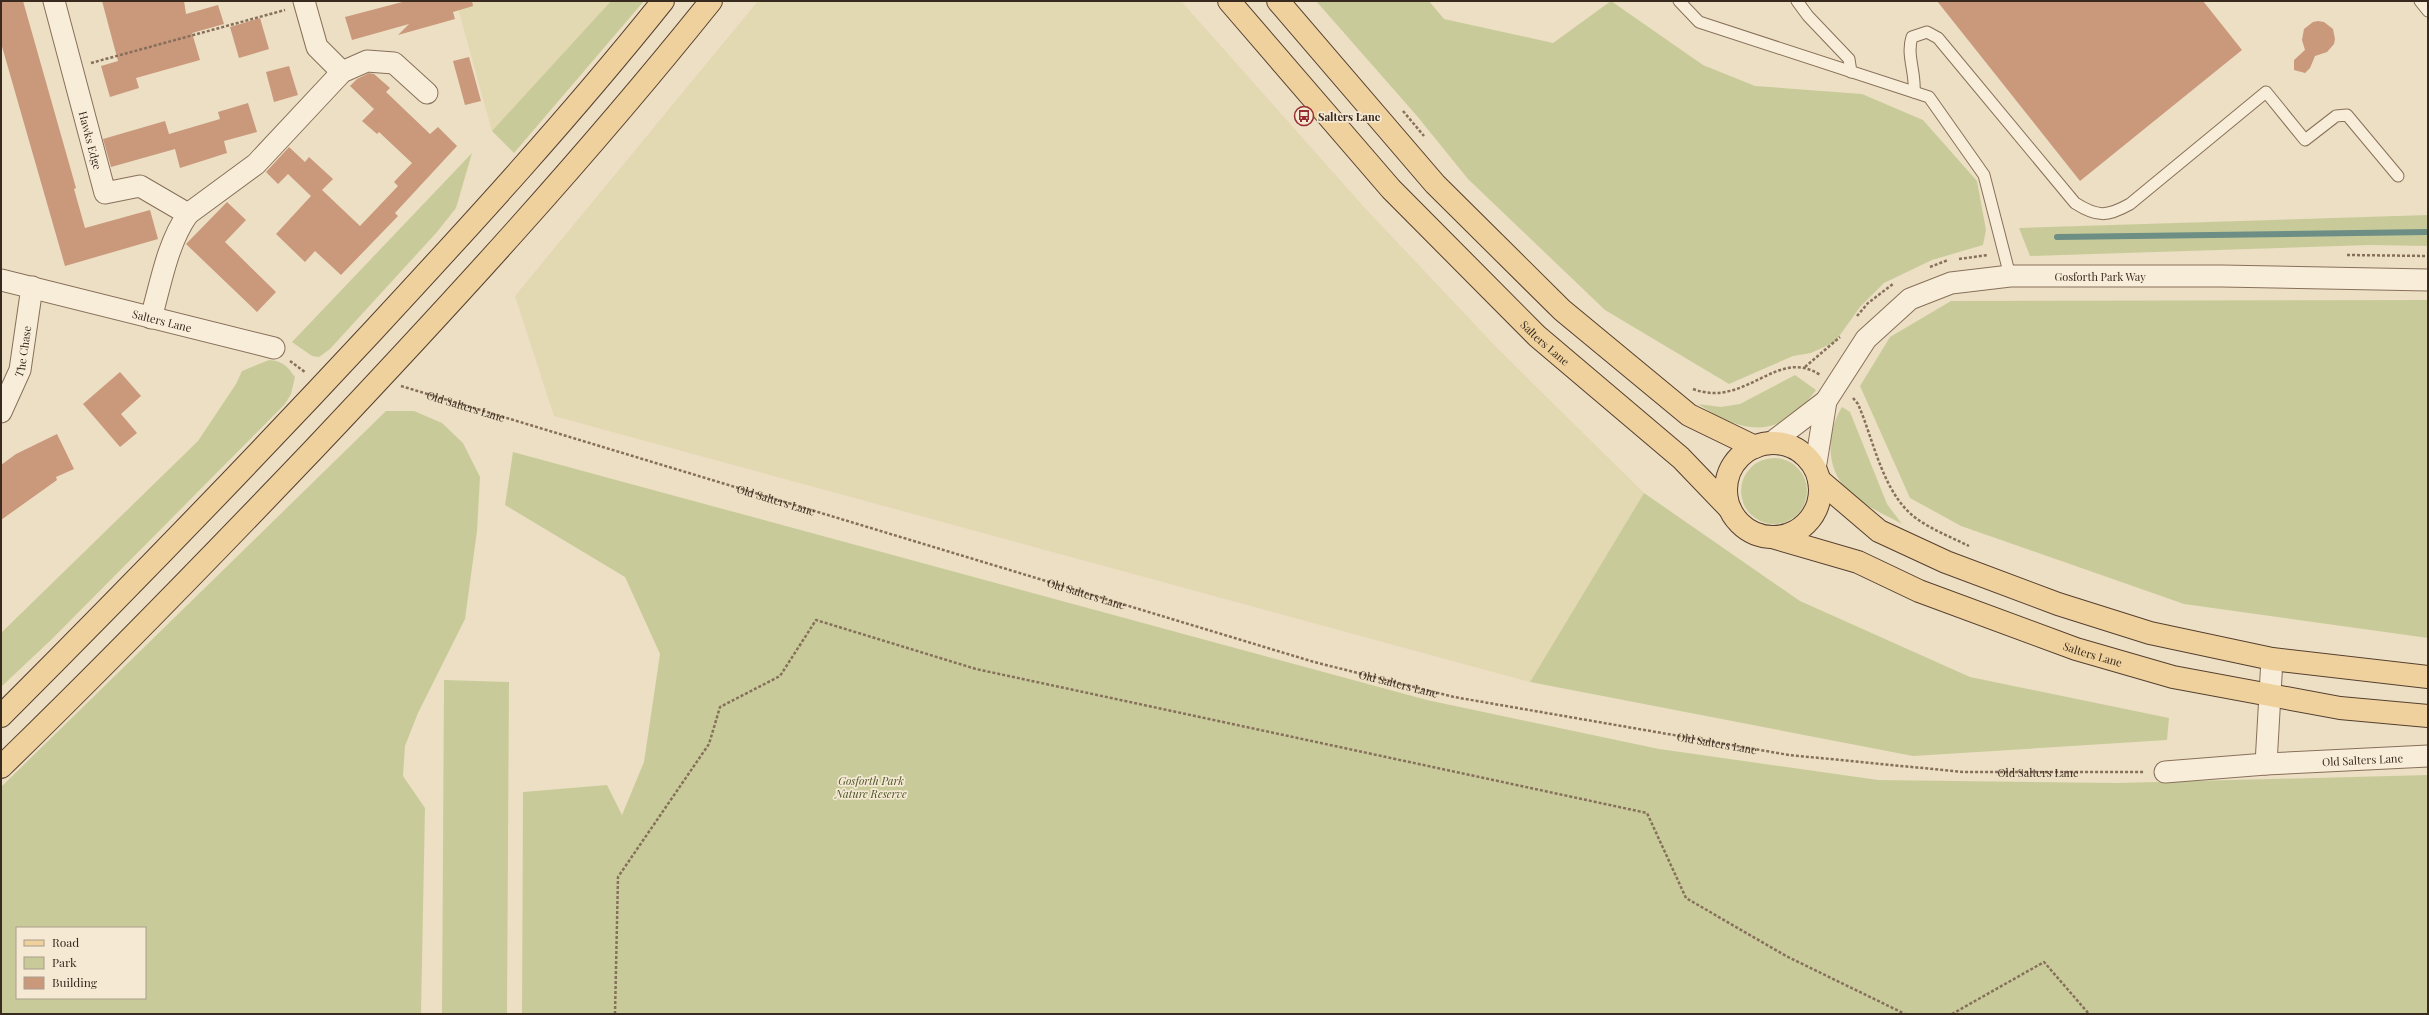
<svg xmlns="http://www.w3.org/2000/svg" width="2429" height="1015" font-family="'Playfair Display',serif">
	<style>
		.farmland { fill: #e2d8b2 }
		.green { fill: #c8cb99; fill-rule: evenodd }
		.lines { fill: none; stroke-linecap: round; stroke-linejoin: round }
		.stream { stroke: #6d8e84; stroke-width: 6 }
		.building { fill: #ca987b }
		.lane-casing { stroke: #87705b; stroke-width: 13 }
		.street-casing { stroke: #87705b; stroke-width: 23 }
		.primary-casing { stroke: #553f2f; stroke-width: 24 }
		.path { stroke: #87705b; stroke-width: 2.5; stroke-dasharray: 3 2; stroke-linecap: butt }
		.lane { stroke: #f8edd8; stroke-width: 11 }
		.street { stroke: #f8edd8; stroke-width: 21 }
		.primary { stroke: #efd19d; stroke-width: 22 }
		.labels { text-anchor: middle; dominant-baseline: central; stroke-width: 3.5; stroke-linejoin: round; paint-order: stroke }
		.poi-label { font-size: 11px; font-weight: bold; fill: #382a1f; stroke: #f5e9d4; text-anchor: start }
		.street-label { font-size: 11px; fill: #382a1f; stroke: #f5e9d4 }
		.park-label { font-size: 11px; font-style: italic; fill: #4a5426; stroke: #f5e9d4 }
	</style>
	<rect width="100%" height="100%" fill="#eddfc4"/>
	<g class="farmland">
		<path d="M456 1H611L492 131Z"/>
		<path d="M758 1H1181L1363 206 1498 349 1644 493 1530 682 554 416 515 296Z"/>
	</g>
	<g class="green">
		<path d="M611 1H644L514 153 492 131Z"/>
		<path d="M1316 1H1429L1444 19 1553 43 1611 1 1703 65 1755 86 1862 94 1923 120 1977 181 1986 230 1983 245 1932 260 1884 283 1860 307 1835 342 1811 353 1793 356 1729 384 1605 310 1468 179 1417 116Z"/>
		<path d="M472 153 456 208 437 232 330 349 319 357 312 356 292 342Z"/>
		<path d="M2428 215V246L2370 245 2030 256 2019 228Z"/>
		<path d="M2428 300V638L2184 604 1961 526 1910 498 1860 386 1890 337 1951 301Z"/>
		<path d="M269 360C283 361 287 366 295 377L291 394 285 404 52 639 1 687V633L198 441 236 384 242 371Z"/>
		<path d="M1795 375 1816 390C1780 439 1746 436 1698 404L1721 407 1740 404Z"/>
		<path d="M1842 407 1850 412 1887 504 1902 524C1887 516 1870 508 1856 498 1826 476 1824 437 1842 407Z"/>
		<path d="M386 411H414L442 423 463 443 480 477 477 531 465 619 418 713 405 746 403 776 425 808 421 1014H1V787ZM17 928H145V998H17Z"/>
		<path d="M513 452 1427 700 1659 749 1878 780 2117 783 2428 775V1014H522L523 792 607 785 622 815 644 762 660 654 625 577 505 505Z"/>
		<circle cx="1774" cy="491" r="33"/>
		<path d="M1644 493 1800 601 1970 677 2169 718 2167 740 1913 756 1530 682Z"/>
		<path d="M444 680 509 682 507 1014H442Z"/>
	</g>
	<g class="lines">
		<path class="stream" d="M2057 237 2428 232"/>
	</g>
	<g class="building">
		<path d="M1 1H23L76 188 74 189 85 228 150 210 158 239 65 266 1 43Z"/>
		<path d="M102 1H184L186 14 218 5 224 24 192 33 200 60 136 78 139 88 110 97 101 66 118 61Z"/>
		<path d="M406 1H472L473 6 453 12 455 19 398 35 409 24 352 40 345 17Z"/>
		<path d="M1937 1H2203L2242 50 2080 181Z"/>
		<path d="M260 18 269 49 239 58 230 27Z"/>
		<path d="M2318 21 2324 22 2333 29 2335 39 2334 44 2327 52 2315 56 2310 68 2305 73 2294 70V60L2305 50 2302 40 2304 29 2313 22Z"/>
		<path d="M469 57 481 101 465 105 453 61Z"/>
		<path d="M289 66 298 95 274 102 266 72Z"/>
		<path d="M369 73 374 74 390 88 386 92 430 134 438 127 457 146 395 213 398 216 341 275 315 251 305 262 276 234 311 196 288 174 278 184 266 172 289 147 305 162 309 157 333 179 322 190 360 226 398 186 394 182 412 163 379 132 377 134 362 121 374 109 350 86 357 79Z"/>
		<path d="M248 103 257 132 224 141 227 153 180 168 175 149 111 167 103 139 165 121 169 134 220 119 218 112Z"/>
		<path d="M227 202 246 220 225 242 276 292 257 312 186 244Z"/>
		<path d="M120 372 141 396 121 414 137 433 120 447 83 404Z"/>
		<path d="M57 434 74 469 56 477 57 480 1 520V465L16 454Z"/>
	</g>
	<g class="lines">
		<defs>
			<g id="lane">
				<path d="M1679 1 1699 22 1929 97 1984 175 2010 276"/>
				<path d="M1797 1 1808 16 1849 59 1851 72"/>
				<path d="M2420 1 2428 11"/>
				<path d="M1914 92C1916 73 1906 55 1912 37L1927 32 1938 38 2075 203C2097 217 2107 217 2130 204L2266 92 2305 140 2336 116 2347 115 2398 176"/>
			</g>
			<g id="street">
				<path id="s2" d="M54 1 105 193 140 186 188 214C167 244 161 283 151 318"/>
				<path d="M304 1 317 47 342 72"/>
				<path d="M188 214 256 164 342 72 367 61 394 63 427 93"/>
				<path id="s3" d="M1 280 274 348"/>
				<path id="s4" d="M1 412 20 370 32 287"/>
				<path id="s5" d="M1771 443 1826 401 1866 339 1910 299 1951 283 2010 276H2222L2428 280"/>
				<path d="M1815 469 1826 401"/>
				<path d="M2266 764 2272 659"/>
				<path id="s6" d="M2165 772 2266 764 2428 756"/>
			</g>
			<g id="primary">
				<path id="s7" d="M1229 1 1391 189 1537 336 1681 458 1730 509"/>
				<path d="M1278 1 1435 184 1562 310 1689 415 1755 447"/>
				<circle cx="1773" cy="490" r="47"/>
				<path d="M1819 480 1879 531 1946 562 2058 604 2150 633 2272 659 2428 677"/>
				<path id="s8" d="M1772 537 1858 562 1919 591 2076 649 2173 677 2340 708 2428 716"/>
				<path d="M1 716C127 590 251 462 372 332 472 224 571 116 663 1"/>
				<path d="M1 767C108 663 211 557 314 449 451 304 586 157 711 1"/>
			</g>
		</defs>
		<use href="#lane" class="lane-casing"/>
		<use href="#street" class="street-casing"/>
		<use href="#primary" class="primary-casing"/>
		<g class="path">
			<path d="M91 63 285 10"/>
			<path d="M1403 111 1424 136"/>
			<path d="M2347 255 2428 256"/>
			<path d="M1959 259 1988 255"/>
			<path d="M1930 267 1948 260"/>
			<path d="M1857 316 1868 303 1893 284"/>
			<path d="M290 361 305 372"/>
			<path d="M1805 367 1840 337"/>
			<path id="s1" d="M401 386 1314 662 1454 697 1789 755 1963 772H2144"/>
			<path d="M1693 389C1746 409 1777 346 1820 375"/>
			<path d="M1853 398 1858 404C1875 443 1883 497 1920 521 1935 531 1953 538 1969 546"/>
			<path d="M615 1014 618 877 709 744 720 707 780 676 816 620 976 669 1647 813 1686 898 1786 956 1905 1014"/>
			<path d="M1952 1014 2044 962 2089 1014"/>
		</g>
		<use href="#lane" class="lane"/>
		<use href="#street" class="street"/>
		<use href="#primary" class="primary"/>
	</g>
	<defs>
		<symbol id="bus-ring" viewBox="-11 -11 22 22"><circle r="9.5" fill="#f5e9d4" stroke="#952d33" stroke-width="1.5"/><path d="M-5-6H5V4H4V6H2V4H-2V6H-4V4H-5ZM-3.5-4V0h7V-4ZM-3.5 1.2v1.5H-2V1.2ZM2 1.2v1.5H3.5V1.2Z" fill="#952d33"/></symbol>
	</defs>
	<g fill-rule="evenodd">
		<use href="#bus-ring" x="1293" y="105" width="22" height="22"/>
	</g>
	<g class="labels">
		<g class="poi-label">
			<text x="1318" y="116">Salters Lane</text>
		</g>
		<g class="street-label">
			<text stroke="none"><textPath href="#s2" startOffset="144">Hawks Edge</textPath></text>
			<text stroke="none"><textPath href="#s5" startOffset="396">Gosforth Park Way</textPath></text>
			<text stroke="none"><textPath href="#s3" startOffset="166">Salters Lane</textPath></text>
			<text stroke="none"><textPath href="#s7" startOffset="466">Salters Lane</textPath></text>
			<text stroke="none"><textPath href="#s4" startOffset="65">The Chase</textPath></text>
			<text stroke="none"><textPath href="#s1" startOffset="68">Old Salters Lane</textPath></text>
			<text stroke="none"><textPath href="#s1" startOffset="392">Old Salters Lane</textPath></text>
			<text stroke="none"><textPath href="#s1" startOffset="716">Old Salters Lane</textPath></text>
			<text stroke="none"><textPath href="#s8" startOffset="342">Salters Lane</textPath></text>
			<text stroke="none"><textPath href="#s1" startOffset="1041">Old Salters Lane</textPath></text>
			<text stroke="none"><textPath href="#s1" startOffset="1365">Old Salters Lane</textPath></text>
			<text stroke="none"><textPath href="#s6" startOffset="198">Old Salters Lane</textPath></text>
			<text stroke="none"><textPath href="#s1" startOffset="1688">Old Salters Lane</textPath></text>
		</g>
		<g class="park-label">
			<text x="871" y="780">Gosforth Park<tspan x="871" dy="13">Nature Reserve</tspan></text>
		</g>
	</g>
	<rect width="2429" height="1015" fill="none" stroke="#382a1f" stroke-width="4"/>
	<rect x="16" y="927" width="130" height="72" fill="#f5e9d4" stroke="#a99d8c"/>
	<rect x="24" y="940" width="20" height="6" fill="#efd19d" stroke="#a99d8c"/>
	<text x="52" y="947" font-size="12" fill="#382a1f">Road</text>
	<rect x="24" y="957" width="20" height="12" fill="#c8cb99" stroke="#a99d8c"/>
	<text x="52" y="967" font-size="12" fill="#382a1f">Park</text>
	<rect x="24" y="977" width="20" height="12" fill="#ca987b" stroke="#a99d8c"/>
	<text x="52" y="987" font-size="12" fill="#382a1f">Building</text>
</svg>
